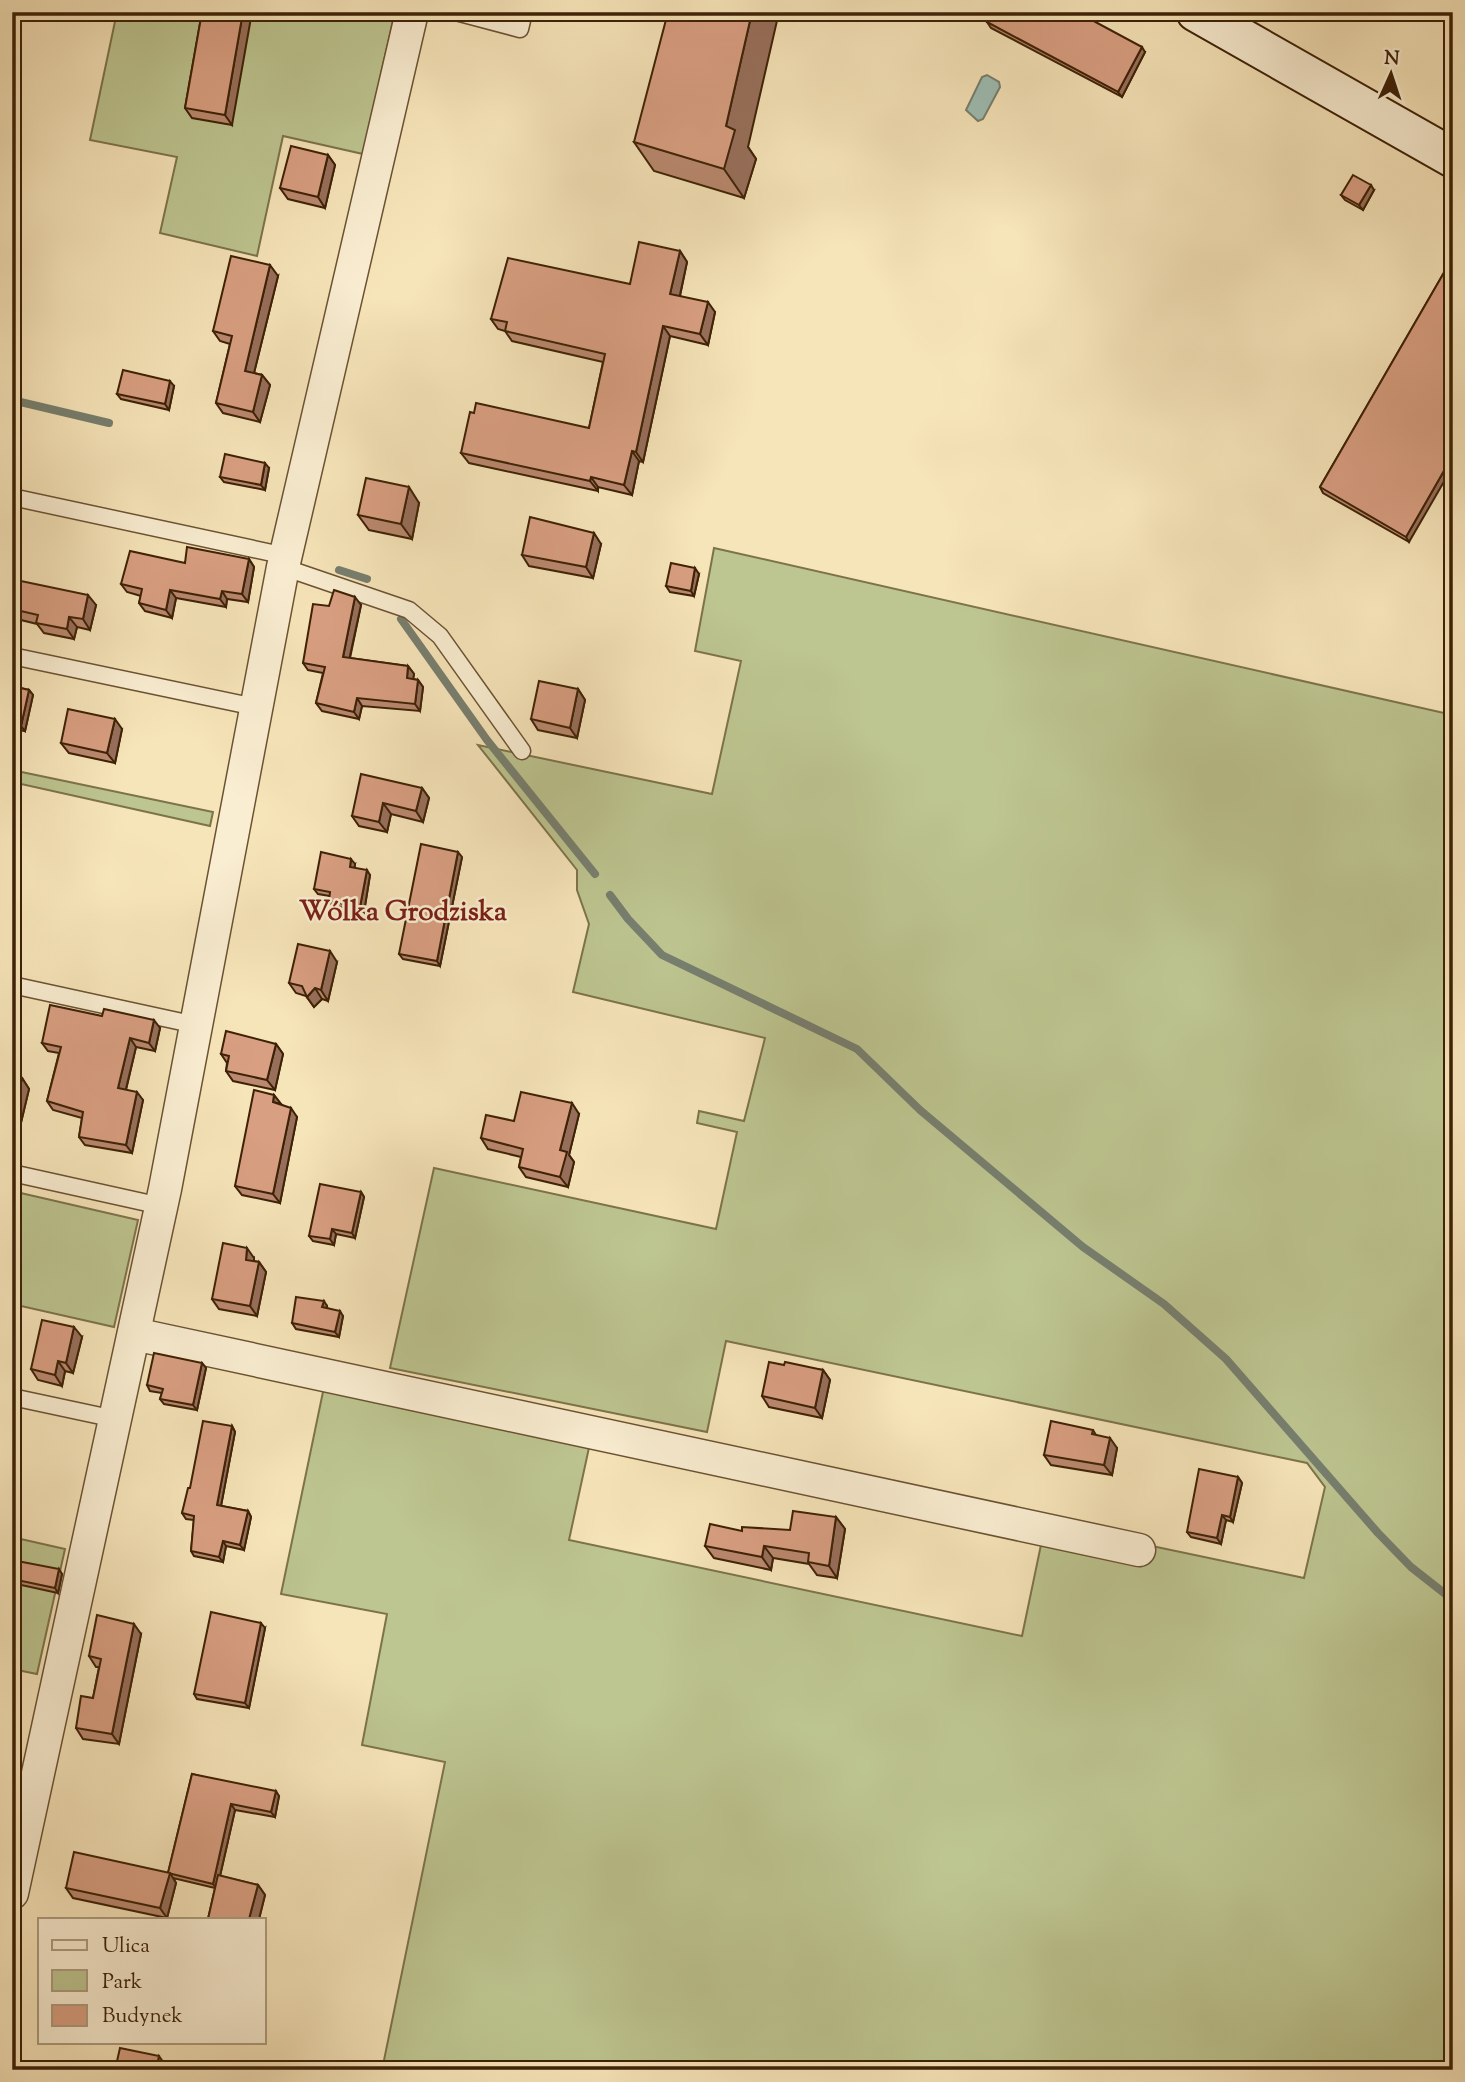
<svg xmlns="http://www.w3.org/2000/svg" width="1465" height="2082" font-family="'Sorts Mill Goudy',serif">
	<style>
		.green { fill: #bdc590; stroke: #7d734b; stroke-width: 2 }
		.water { fill: #9ebeb5; stroke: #777f6f; stroke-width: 2 }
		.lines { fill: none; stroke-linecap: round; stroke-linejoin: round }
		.stream { stroke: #777f6f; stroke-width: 8 }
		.lane-casing { stroke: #6c5233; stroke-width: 19 }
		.street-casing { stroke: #6c5233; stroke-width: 35 }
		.secondary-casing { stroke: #3d2106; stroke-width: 42 }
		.lane { stroke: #faeed2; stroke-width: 16 }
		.street { stroke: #faeed2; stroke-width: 32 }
		.secondary { stroke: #faeed2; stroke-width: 38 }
		.wall { fill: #bb8970; stroke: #3d2106; stroke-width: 2 }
		.shaded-wall { fill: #986f5b; stroke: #3d2106; stroke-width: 2 }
		.building { fill: #d99f82; stroke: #3d2106; stroke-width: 2 }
		.labels { text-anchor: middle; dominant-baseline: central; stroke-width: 5; stroke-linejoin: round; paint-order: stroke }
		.quarter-label { font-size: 28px; font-weight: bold; fill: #7a1f14; stroke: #faeed2 }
	</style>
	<rect width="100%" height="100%" fill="#f7e5ba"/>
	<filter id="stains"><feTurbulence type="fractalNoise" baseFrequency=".00286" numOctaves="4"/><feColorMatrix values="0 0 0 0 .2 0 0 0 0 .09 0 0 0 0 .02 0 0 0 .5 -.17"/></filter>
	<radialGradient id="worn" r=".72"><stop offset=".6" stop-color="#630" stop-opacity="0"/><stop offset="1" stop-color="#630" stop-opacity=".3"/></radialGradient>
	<g class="green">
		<path d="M117 12H395L363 154 283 136 257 256 160 233 177 157 90 140Z"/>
		<path d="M714 548 1453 715V2070H382L445 1762 362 1745 387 1614 281 1594 324 1387 590 1443 569 1540 1022 1636 1042 1540 1152 1546 1304 1578 1325 1487 1307 1463 726 1341 707 1432 390 1368 434 1168 716 1229 737 1132 697 1123 699 1111 744 1121 765 1038 573 992 589 924 577 890V870L478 745 712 794 741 661 695 651Z"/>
		<path d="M12 770 213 812 210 826 12 782Z"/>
		<path d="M12 1191 138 1220 114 1327 12 1304Z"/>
		<path d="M12 1537 65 1549 37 1674 12 1669Z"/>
	</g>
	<path class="water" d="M987 75 999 82 1000 87 983 119 978 121 966 110 982 77Z"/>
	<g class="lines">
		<g class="stream">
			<path d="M12 400 109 423"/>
			<path d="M339 570 367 579"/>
			<path d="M401 619 487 740 595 874"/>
			<path d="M610 895 628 919 662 955 857 1049 920 1110 1083 1247 1164 1304 1226 1359 1378 1533 1411 1567 1453 1600"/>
		</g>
		<defs>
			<g id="lane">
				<path d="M456 12 520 29 524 12"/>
				<path d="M12 497 286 556"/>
				<path d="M283 567 409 610 440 636 522 751"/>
				<path d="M12 656 255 707"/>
				<path d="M12 985 196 1025"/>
				<path d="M12 1173 161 1206"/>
				<path d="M12 1397 115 1419"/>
			</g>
			<g id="street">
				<path d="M134 1334 1139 1550"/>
				<path d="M12 1893 165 1189 283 567 412 12"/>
			</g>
			<path id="secondary" d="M1196 12 1453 158"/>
		</defs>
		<use href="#lane" class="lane-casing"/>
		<use href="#street" class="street-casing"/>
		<use href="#secondary" class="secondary-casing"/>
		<use href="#lane" class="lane"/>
		<use href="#street" class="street"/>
		<use href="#secondary" class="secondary"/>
	</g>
	<g class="wall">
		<path d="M202 12 232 125 192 118 185 108Z"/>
		<path d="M987 22 1145 52 1122 97 991 28Z"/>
		<path d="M634 142 748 147 756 159 744 198 654 171Z"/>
		<path d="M328 155 335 165 325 208 288 199 280 188Z"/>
		<path d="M1374 190 1363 210 1345 200 1341 195Z"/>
		<path d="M680 251 687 262 680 296 715 312 708 345 670 336 643 462 639 461 632 495 598 487V491L469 463 461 453 589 428 603 362 512 341 505 331 498 329 491 319 630 284Z"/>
		<path d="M1453 257 1409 542 1323 493 1320 487Z"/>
		<path d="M278 276 254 373 262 375 270 385 260 422 223 413 216 403 230 344 220 341 213 331Z"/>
		<path d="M174 386 169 410 121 399 117 394Z"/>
		<path d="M269 468 265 490 224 482 220 477Z"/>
		<path d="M419 503 412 539 369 530 358 515Z"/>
		<path d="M601 544 593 578 529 566 522 555Z"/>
		<path d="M249 559 254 567 248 602 227 599 226 607 176 598 172 618 145 611 139 603 141 596 127 592 121 584 185 563Z"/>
		<path d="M699 574 694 596 670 592 666 586Z"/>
		<path d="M12 596 96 605 90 630 77 627 74 639 44 633 37 624 17 619 12 613Z"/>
		<path d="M361 605 350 658 408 666 414 674 413 679 418 680 423 687 420 711 362 706 359 719 322 711 316 703 323 673 308 670 303 663 329 606Z"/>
		<path d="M12 686 29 690 33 695 25 731 12 729Z"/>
		<path d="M578 689 585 700 577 738 538 730 531 719Z"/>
		<path d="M122 729 115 763 69 753 61 743Z"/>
		<path d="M422 788 429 798 423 822 391 814 387 832 359 826 352 816Z"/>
		<path d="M462 857 440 966 403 959 399 954Z"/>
		<path d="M355 864 354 868 370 875 364 912 333 906 329 901 330 896 318 894 314 889Z"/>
		<path d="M337 962 328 1001 322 999 314 1007 306 996 296 993 289 983Z"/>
		<path d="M160 1028 155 1051 136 1047 126 1090 143 1100 132 1153 85 1145 79 1137 82 1118 53 1110 47 1101 59 1053 48 1051 42 1043Z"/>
		<path d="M276 1044 283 1054 275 1090 233 1081 226 1071 227 1063 221 1054Z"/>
		<path d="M12 1076 22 1078 29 1089 19 1131 12 1129Z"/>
		<path d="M274 1095 281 1104 297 1117 280 1203 242 1195 235 1186Z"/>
		<path d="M579 1114 569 1155 574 1162 568 1187 526 1177 519 1167 521 1157 488 1149 481 1138 514 1121Z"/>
		<path d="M361 1192 364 1197 355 1238 336 1234 334 1245 313 1241 309 1236Z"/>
		<path d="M254 1258V1261L259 1262 266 1272 257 1316 219 1309 212 1299Z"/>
		<path d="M327 1306V1308L343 1316 339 1337 296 1329 292 1323Z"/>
		<path d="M82 1337 73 1373 65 1371 62 1386 38 1380 31 1369Z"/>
		<path d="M202 1363 206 1368 197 1410 164 1404 160 1399 162 1393 150 1391 147 1385Z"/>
		<path d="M784 1365 823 1370 830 1380 822 1418 769 1407 762 1396Z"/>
		<path d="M232 1426 235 1432 221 1506 248 1511 251 1517 244 1550 226 1546 223 1562 194 1556 191 1551 194 1520 186 1519 182 1513 190 1488Z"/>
		<path d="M1093 1430 1096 1435 1117 1448 1112 1475 1051 1465 1044 1455Z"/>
		<path d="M1238 1477 1242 1483 1233 1522 1226 1520 1221 1544 1191 1537 1187 1532Z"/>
		<path d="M836 1517 845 1529 837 1578 817 1575 809 1564 773 1558 771 1570 714 1558 705 1546 742 1531 790 1530Z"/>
		<path d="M12 1560 62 1574 58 1593 12 1583Z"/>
		<path d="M265 1628 249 1708 197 1699 194 1694Z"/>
		<path d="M141 1634 119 1744 83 1739 76 1728 93 1698 99 1667H96L89 1656Z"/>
		<path d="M192 1774 279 1796 275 1817 235 1810 220 1876 258 1885 265 1895 259 1919H208L215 1888 173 1878 176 1883 167 1918 73 1898 66 1888 168 1873Z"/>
	</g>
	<g class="shaded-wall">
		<path d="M243 12H252L232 125 225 115Z"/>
		<path d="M752 12H779L748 147 756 159 744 198 724 169 726 126Z"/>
		<path d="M1142 47 1145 52 1122 97 1118 92Z"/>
		<path d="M328 155 335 165 325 208 318 197Z"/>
		<path d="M1371 185 1374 190 1363 210 1359 205Z"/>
		<path d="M680 251 687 262 678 304 670 294Z"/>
		<path d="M270 265 278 276 252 381 245 371Z"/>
		<path d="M708 302 715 312 708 345 700 334Z"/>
		<path d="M663 326 670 336 643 462 636 452Z"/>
		<path d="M262 375 270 385 260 422 253 412Z"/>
		<path d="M170 381 174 386 169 410 165 404Z"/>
		<path d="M632 451 639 461 632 495 624 485Z"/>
		<path d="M1453 455V466L1409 542 1406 537Z"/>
		<path d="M265 463 269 468 265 490 261 485Z"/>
		<path d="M591 477 598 487V491L590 481Z"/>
		<path d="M409 487 419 503 412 539 401 524Z"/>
		<path d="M594 533 601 544 593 578 586 567Z"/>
		<path d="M249 559 254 567 248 602 242 594Z"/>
		<path d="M695 568 699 574 694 596 691 591Z"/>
		<path d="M170 590 176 598 172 618 166 610Z"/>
		<path d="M222 591 227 599 226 607 220 599Z"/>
		<path d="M88 595 96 605 90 630 83 619Z"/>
		<path d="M355 597 361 605 348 665 343 657Z"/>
		<path d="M69 617 77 627 74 639 67 629Z"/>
		<path d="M408 666 414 674 412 686 407 678Z"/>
		<path d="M418 680 423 687 420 711 415 704Z"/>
		<path d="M578 689 585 700 577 738 570 728Z"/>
		<path d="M29 690 33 695 25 731 21 726Z"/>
		<path d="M357 698 362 706 359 719 354 712Z"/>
		<path d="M115 719 122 729 115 763 107 753Z"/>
		<path d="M422 788 429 798 423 822 416 811Z"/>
		<path d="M383 803 391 814 387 832 379 822Z"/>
		<path d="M458 852 462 857 440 966 437 961Z"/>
		<path d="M351 859 355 864 354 873 350 867Z"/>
		<path d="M367 870 370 875 364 912 360 907Z"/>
		<path d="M330 951 337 962 328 1001 321 990Z"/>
		<path d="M315 988 322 999 314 1007 307 997Z"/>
		<path d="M154 1020 160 1028 155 1051 149 1043Z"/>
		<path d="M130 1038 136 1047 124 1097 118 1088Z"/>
		<path d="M276 1044 283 1054 275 1090 267 1080Z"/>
		<path d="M22 1078 29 1089 19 1131 12 1120Z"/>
		<path d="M137 1092 143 1100 132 1153 126 1145Z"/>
		<path d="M274 1095 281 1104 273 1102Z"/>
		<path d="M572 1103 579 1114 569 1155 574 1162 568 1187 560 1177V1150Z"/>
		<path d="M291 1108 297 1117 280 1203 273 1194Z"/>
		<path d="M361 1192 364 1197 355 1238 352 1233Z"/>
		<path d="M332 1229 336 1234 334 1245 330 1239Z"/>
		<path d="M247 1248 254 1258V1270L246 1260Z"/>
		<path d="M259 1262 266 1272 257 1316 250 1306Z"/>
		<path d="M14 1285 18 1291 12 1319V1294Z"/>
		<path d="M324 1301 327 1306 326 1313 322 1307Z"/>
		<path d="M340 1311 343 1316 339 1337 335 1332Z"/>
		<path d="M74 1327 82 1337 73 1373 66 1363Z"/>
		<path d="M58 1361 65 1371 62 1386 55 1375Z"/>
		<path d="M202 1363 206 1368 197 1410 193 1405Z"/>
		<path d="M823 1370 830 1380 822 1418 815 1408Z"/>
		<path d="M12 1412 16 1418 12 1436Z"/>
		<path d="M232 1426 235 1432 220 1511 217 1505Z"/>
		<path d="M1110 1438 1117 1448 1112 1475 1104 1465Z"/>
		<path d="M1238 1477 1242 1483 1233 1522 1230 1517Z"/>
		<path d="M13 1493 16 1498 12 1517V1495Z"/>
		<path d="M248 1511 251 1517 244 1550 240 1545Z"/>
		<path d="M1222 1515 1226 1520 1221 1544 1217 1538Z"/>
		<path d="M836 1517 845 1529 837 1578 829 1566Z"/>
		<path d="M223 1541 226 1546 223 1562 219 1557Z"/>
		<path d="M764 1546 773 1558 771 1570 762 1557Z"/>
		<path d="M59 1569 62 1574 58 1593 55 1588Z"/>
		<path d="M261 1623 265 1628 249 1708 245 1703Z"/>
		<path d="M134 1624 141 1634 119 1744 112 1734Z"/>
		<path d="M276 1791 279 1796 275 1817 271 1812Z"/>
		<path d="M231 1804 235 1810 217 1889 213 1884Z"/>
		<path d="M170 1873 176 1883 167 1918 160 1908Z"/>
		<path d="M258 1885 265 1895 259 1919H249Z"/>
		<path d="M159 2056 166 2066 165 2070H156Z"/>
	</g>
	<g class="building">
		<path d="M202 12H243L225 115 185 108Z"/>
		<path d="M668 12H752L726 126 735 130 724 169 634 142Z"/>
		<path d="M993 12H1077L1142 47 1118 92 987 22Z"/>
		<path d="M291 146 328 155 318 197 280 188Z"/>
		<path d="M1353 175 1371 185 1359 205 1341 195Z"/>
		<path d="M639 242 680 251 670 294 708 302 700 334 663 326 636 452 632 451 624 485 591 477 590 481 461 453 470 412 474 413 476 403 589 428 605 354 505 331 507 322 491 319 508 258 630 284Z"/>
		<path d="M231 256 270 265 245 371 262 375 253 412 216 403 232 336 213 331Z"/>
		<path d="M1453 257V455L1406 537 1320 487Z"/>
		<path d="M123 370 170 381 165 404 117 394Z"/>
		<path d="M225 454 265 463 261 485 220 477Z"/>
		<path d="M366 478 409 487 401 524 358 515Z"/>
		<path d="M530 517 594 533 586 567 522 555Z"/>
		<path d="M187 547 249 559 242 594 222 591 220 599 170 590 166 610 139 603 142 589 121 584 130 551 185 563Z"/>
		<path d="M671 563 695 568 691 591 666 586Z"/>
		<path d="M16 580 88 595 83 619 69 617 67 629 36 623 38 615 12 609V596Z"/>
		<path d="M334 590 355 597 343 657 408 666 407 678 418 680 415 704 357 698 354 712 316 703 325 667 303 663 313 604 329 606Z"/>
		<path d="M539 681 578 689 570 728 531 719Z"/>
		<path d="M12 686 29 690 21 726 12 724Z"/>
		<path d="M68 709 115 719 107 753 61 743Z"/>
		<path d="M361 774 422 788 416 811 383 803 379 822 352 816Z"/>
		<path d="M421 844 458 852 437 961 399 954Z"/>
		<path d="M321 852 351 859 350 867 367 870 360 907 329 901 330 892 314 889Z"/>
		<path d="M298 944 330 951 321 990 315 988 307 997 302 986 289 983Z"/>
		<path d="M50 1005 102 1016 104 1009 154 1020 149 1043 130 1038 118 1088 137 1092 126 1145 79 1137 83 1112 47 1101 61 1047 42 1043Z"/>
		<path d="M226 1031 276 1044 267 1080 226 1071 229 1056 221 1054Z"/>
		<path d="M12 1076 22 1078 12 1119Z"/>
		<path d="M254 1090 274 1095 273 1102 291 1108 273 1194 235 1186Z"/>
		<path d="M521 1092 572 1103 560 1150 567 1152 560 1177 519 1167 523 1149 481 1138 486 1115 514 1121Z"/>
		<path d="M320 1184 361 1192 352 1233 332 1229 330 1239 309 1236Z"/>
		<path d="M223 1243 247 1248 246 1260 259 1262 250 1306 212 1299Z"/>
		<path d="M296 1297 324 1301 322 1307 340 1311 335 1332 292 1323Z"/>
		<path d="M42 1320 74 1327 66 1363 58 1361 55 1375 31 1369Z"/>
		<path d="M154 1353 202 1363 193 1405 160 1399 163 1389 147 1385Z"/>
		<path d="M769 1362 784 1365 785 1362 823 1370 815 1408 762 1396Z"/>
		<path d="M203 1421 232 1426 217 1505 248 1511 240 1545 223 1541 219 1557 191 1551 194 1516 182 1513 188 1488H190Z"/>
		<path d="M1051 1421 1093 1430 1092 1434 1110 1438 1104 1465 1044 1455Z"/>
		<path d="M1199 1469 1238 1477 1230 1517 1222 1515 1217 1538 1187 1532Z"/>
		<path d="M793 1511 836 1517 829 1566 808 1562 809 1553 764 1546 762 1557 705 1546 710 1524 742 1531V1527L790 1530Z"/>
		<path d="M12 1560 59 1569 55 1588 12 1579Z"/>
		<path d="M211 1612 261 1623 245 1703 194 1694Z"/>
		<path d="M97 1615 134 1624 112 1734 76 1728 81 1696 93 1698 101 1659 89 1656Z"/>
		<path d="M192 1774 276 1791 271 1812 231 1804 213 1884 168 1873Z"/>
		<path d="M74 1852 170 1873 160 1908 66 1888Z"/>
		<path d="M218 1875 258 1885 249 1919H208Z"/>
		<path d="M120 2048 159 2056 156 2070H115Z"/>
	</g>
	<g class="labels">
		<g class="quarter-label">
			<text x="403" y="913">Wólka Grodziska</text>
		</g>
	</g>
	<rect width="1465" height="2082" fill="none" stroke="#f7e5ba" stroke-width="42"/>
	<rect x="14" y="14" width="1437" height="2054" fill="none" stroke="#3d2106" stroke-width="3.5"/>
	<rect x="21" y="21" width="1423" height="2040" fill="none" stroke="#3d2106" stroke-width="2"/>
	<rect x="38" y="1918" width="228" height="126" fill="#faeed2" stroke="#ae9c80" stroke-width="2"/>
	<rect x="52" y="1940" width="35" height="10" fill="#faeed2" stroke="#ae9c80" stroke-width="2"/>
	<text x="102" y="1952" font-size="21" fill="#3d2106">Ulica</text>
	<rect x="52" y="1970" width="35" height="21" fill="#bdc590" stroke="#ae9c80" stroke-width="2"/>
	<text x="102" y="1988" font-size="21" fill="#3d2106">Park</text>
	<rect x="52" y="2005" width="35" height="21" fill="#d99f82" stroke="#ae9c80" stroke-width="2"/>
	<text x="102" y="2022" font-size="21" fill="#3d2106">Budynek</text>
	<g transform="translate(1391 74) rotate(3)" stroke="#faeed2" stroke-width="5" paint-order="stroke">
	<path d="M0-5L12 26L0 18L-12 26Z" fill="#3d2106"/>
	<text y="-10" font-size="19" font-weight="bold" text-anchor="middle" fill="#3d2106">N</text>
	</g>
	<rect width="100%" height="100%" filter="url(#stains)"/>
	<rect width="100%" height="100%" fill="url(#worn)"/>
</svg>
